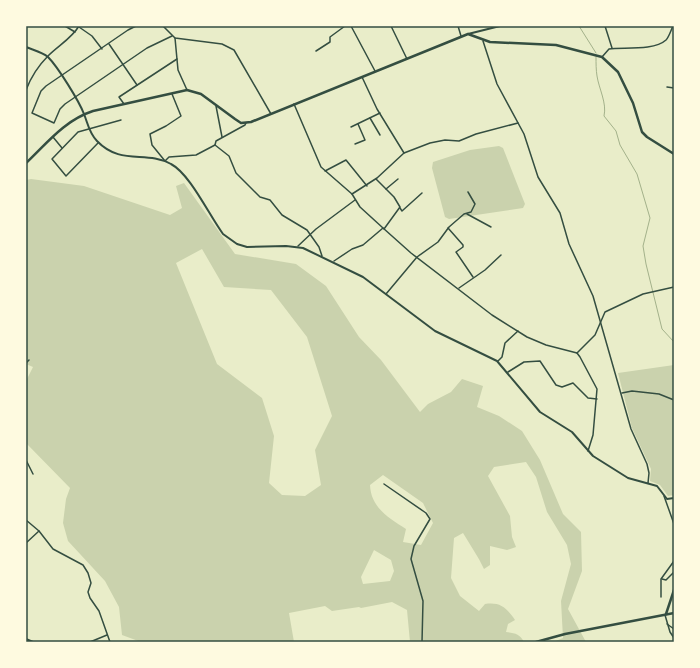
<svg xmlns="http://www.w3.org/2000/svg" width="700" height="668" font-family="Mulish,sans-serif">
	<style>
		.green { fill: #cad2ad; fill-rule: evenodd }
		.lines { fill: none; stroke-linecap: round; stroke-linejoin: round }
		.stream { stroke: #a3b18a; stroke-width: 1 }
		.minor { stroke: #344e41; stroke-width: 1.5 }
		.tertiary { stroke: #344e41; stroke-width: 2 }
		.secondary { stroke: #344e41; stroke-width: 2.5 }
		.primary { stroke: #344e41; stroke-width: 2.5 }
		.neatline { fill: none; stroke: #344e41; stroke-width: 1.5 }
	</style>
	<rect width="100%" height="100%" fill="#e9edc9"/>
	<g class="green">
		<path d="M499 146 503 148 523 199 525 204 523 208 449 219 445 217 432 168 433 162 470 150Z"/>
		<path d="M31 179 84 186 170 215 182 208 176 186 184 183 235 254 296 264 326 286 359 337 381 360 420 412 428 404 451 392 462 379 483 386 477 407 499 416 522 431 540 460 563 514 581 532 582 571 568 609 586 642H553L563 638 561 601 571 564 567 545 547 512 536 477 526 462 494 467 488 476 510 516 512 537 516 547 507 550 490 546V565L484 569C478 556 470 545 463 533L454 538 451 578 460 596 479 611 485 604C500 602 506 607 515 620L508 624 506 632C515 633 520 634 524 642H410L407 610 392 602 361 608 359 607 332 611 325 606 289 613 294 642H141L122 635 119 607 105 581 68 541 63 523 66 499 70 488 26 443V381L33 367 26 364V180ZM202 249 224 287 271 290 307 337 332 416 315 450 321 485 305 496 282 495 269 483 274 436 262 398 217 364 176 263ZM383 475 423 503 433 523 421 545 403 542 406 529C389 518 371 508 370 485ZM374 550 391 560 394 571 390 581 363 584 361 577Z"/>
		<path d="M674 365V495L668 496 660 485 650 481 651 469 632 428 618 373Z"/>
	</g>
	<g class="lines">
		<g class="stream">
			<path d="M579 26 596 53"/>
			<path d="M596 57C596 63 596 70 597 76 599 89 607 103 604 116L616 131 620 145 637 174 650 218 643 246 646 264 662 329 674 342"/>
		</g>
		<g class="minor">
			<path d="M65 26 75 32"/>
			<path d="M136 26 128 30 46 86 41 91 32 113 54 123 60 109 65 104 147 48 172 36"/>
			<path d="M163 26 175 38 222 44 234 50 271 114"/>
			<path d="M351 26 375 71"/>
			<path d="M391 26 407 59"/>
			<path d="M458 26 461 36"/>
			<path d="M605 26 612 48"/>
			<path d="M79 27 92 36 102 49"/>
			<path d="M175 38 178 70 187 90"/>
			<path d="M483 41 497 84 524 134 538 177 560 213 569 244 593 296 631 429 647 464 649 473 648 483"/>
			<path d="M109 44 137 85"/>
			<path d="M316 51 330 42V37L345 26"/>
			<path d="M602 57 609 49C623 47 654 51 666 40 669 37 671 30 673 26"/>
			<path d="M362 77 377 109 404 153"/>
			<path d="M667 87 674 88"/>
			<path d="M26 90C31 77 38 66 48 56 58 46 72 38 79 26"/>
			<path d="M172 94 181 116 166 126 150 134 152 145 165 161 169 157 196 155 215 145 216 141 245 125 246 123"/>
			<path d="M124 104 119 97 177 59"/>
			<path d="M294 104 321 167 352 194 360 207 383 228 411 253 492 315 527 337 546 345 577 353 580 357 597 389 593 435 588 451"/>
			<path d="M216 106 222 137"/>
			<path d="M370 118 380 135"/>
			<path d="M351 127 380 113"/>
			<path d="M53 137 62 148"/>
			<path d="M98 143 66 176 52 159 78 132 121 120"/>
			<path d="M355 144 365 140 358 124"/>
			<path d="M215 145 229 156 236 173 260 197 270 200 282 215 307 230 319 247 322 256"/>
			<path d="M325 171 346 160 367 186"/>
			<path d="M376 179 394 197 400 207 384 229"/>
			<path d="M386 189 398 179"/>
			<path d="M352 194 377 178 404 153 430 143 445 140 459 141 476 134 518 123"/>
			<path d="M400 208 402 211 422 193"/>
			<path d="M467 214 491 227"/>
			<path d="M448 228 463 245V247L456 252 473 277"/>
			<path d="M298 246 316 229 355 200"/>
			<path d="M334 261 352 249 363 245 383 228"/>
			<path d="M459 288 485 270 501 255"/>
			<path d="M386 294 417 257 438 242 449 227 464 214 471 212 475 204 468 192"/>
			<path d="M577 353 595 335 605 312 643 294 674 287"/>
			<path d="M498 361 502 357 505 343 518 331"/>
			<path d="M26 363 29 360"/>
			<path d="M508 372 524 362 540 361 556 385 562 387 573 383 588 398 597 399"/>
			<path d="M622 393 632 391 659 394 674 400"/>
			<path d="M26 460 33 474"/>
			<path d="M384 484 426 513 430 519 414 546 411 559 423 601 422 642"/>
			<path d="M664 496 674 524"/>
			<path d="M26 520 39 531 53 549 83 565 88 573 91 583 88 592 90 598 99 611 110 642"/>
			<path d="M26 543 39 531"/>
			<path d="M662 579 666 580 674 572"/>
			<path d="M661 597V579L674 561"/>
			<path d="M665 615 670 632 674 638"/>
			<path d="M667 624 674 629"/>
			<path d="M90 642 107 635"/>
		</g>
		<g class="tertiary">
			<path d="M468 34 500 26"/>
			<path d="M26 47C33 50 42 52 48 57 58 67 79 101 84 114 88 124 89 133 97 141 121 166 146 150 171 164 190 174 209 215 223 234L237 244 247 247 286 246 303 248 363 277 435 331 497 361 540 412 572 432 593 456 628 478 657 486 667 499 674 498"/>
			<path d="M26 639 33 642"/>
		</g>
		<path class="secondary" d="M26 163C47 143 65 120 93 111L187 90 201 94 235 119 241 123 251 122 468 34 490 42 556 45 602 57 618 72 633 103 642 132 647 137 674 154"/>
		<g class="primary">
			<path d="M666 614 674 590"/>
			<path d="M536 642 565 634 674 613"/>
		</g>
	</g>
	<rect width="700" height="668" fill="none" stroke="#fefae0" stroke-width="54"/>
	<rect x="27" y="27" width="646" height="614" class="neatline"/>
</svg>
